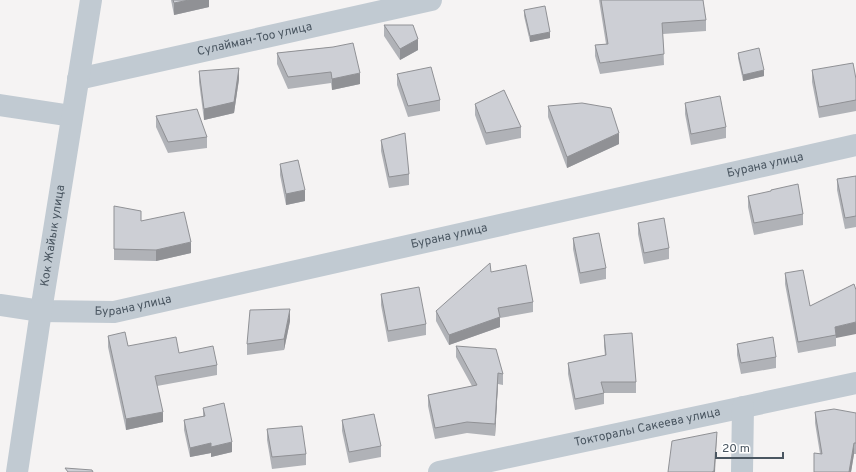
<svg xmlns="http://www.w3.org/2000/svg" width="856" height="472" font-family="Overpass,sans-serif">
	<style>
		.lines { fill: none; stroke-linecap: round; stroke-linejoin: round }
		.minor { stroke: #c1cad2; stroke-width: 22 }
		.wall { fill: #b0b2b7 }
		.shaded-wall { fill: #909195 }
		.building { fill: #cdcfd5; stroke: #909195 }
		.labels { text-anchor: middle; dominant-baseline: central; stroke-width: 3; stroke-linejoin: round; paint-order: stroke }
		.street-label { font-size: 12px; fill: #4a5661; stroke: #fff }
	</style>
	<rect width="100%" height="100%" fill="#f5f3f3"/>
	<g class="lines">
		<g class="minor">
			<path id="s1" d="M78 79 431 0"/>
			<path d="M0 105 72 116"/>
			<path id="s2" d="M0 305 41 311 114 312 856 145"/>
			<path id="s3" d="M17 472 41 311 91 0"/>
			<path id="s4" d="M439 472 856 383"/>
			<path d="M742 472 743 407"/>
		</g>
	</g>
	<g class="wall">
		<path d="M171 0H209V7L174 15Z"/>
		<path d="M599 0H703L706 20V31L663 34 664 65 600 74 595 56V45L606 44Z"/>
		<path d="M524 10 550 38 530 42 524 16Z"/>
		<path d="M384 25 418 50 400 60 384 36Z"/>
		<path d="M333 47 360 84 332 90 331 83 288 89 277 64V53Z"/>
		<path d="M738 53 764 76 743 81 738 58Z"/>
		<path d="M812 70 856 79V111L819 118 812 82Z"/>
		<path d="M199 71 239 79 234 113 204 120 199 82Z"/>
		<path d="M397 74 440 100V111L408 117 397 85Z"/>
		<path d="M685 103 726 127V138L691 145 685 114Z"/>
		<path d="M475 104 521 127V138L486 145 475 115Z"/>
		<path d="M548 106 619 144 567 168 548 117Z"/>
		<path d="M156 116 207 137V148L168 153 156 127Z"/>
		<path d="M381 140 409 174V185L389 188 381 151Z"/>
		<path d="M280 164 305 201 286 205 280 175Z"/>
		<path d="M856 176V227L845 229 837 190V179Z"/>
		<path d="M748 196 803 214V225L754 235 748 207Z"/>
		<path d="M114 206 141 221 191 253 156 261 114 260Z"/>
		<path d="M638 223 669 248V259L644 264 638 234Z"/>
		<path d="M573 238 606 268V279L580 284 573 249Z"/>
		<path d="M491 272 533 302V312L500 318V327L449 345 436 321V311Z"/>
		<path d="M785 273 810 306 854 284 836 338V346L798 353 785 284Z"/>
		<path d="M381 294 426 324V335L388 342 381 305Z"/>
		<path d="M290 321 284 350 247 355V344Z"/>
		<path d="M604 335 636 382V393H604V404L575 410 568 374V363L605 356 604 346Z"/>
		<path d="M108 336 128 346 179 353 217 365V375L157 386 163 422 126 430 108 347Z"/>
		<path d="M737 344 776 357V368L741 374 737 355Z"/>
		<path d="M456 346 503 374V385L498 384 495 436 467 433 435 439 428 406V395L472 386 456 357Z"/>
		<path d="M203 408 232 452 211 457V453L190 457 184 430V420L203 416Z"/>
		<path d="M815 412 856 413V454H854L851 472H814L820 454 815 423Z"/>
		<path d="M342 420 381 446V457L349 463 342 431Z"/>
		<path d="M267 429 306 454V465L272 469 267 440Z"/>
	</g>
	<g class="shaded-wall">
		<path d="M189 0H209V7L174 15V3Z"/>
		<path d="M550 32V38L530 42V36Z"/>
		<path d="M418 39V50L400 60V49Z"/>
		<path d="M239 68V79L234 113 204 120V109Z"/>
		<path d="M764 70V76L743 81V75Z"/>
		<path d="M360 73V84L332 90V79Z"/>
		<path d="M619 133V144L567 168V157Z"/>
		<path d="M305 190V201L286 205V194Z"/>
		<path d="M191 242V253L156 261V250Z"/>
		<path d="M290 309V321L284 350V339Z"/>
		<path d="M500 317V327L449 345V335Z"/>
		<path d="M856 322V334L836 338 835 327Z"/>
		<path d="M498 373V384L495 436V424Z"/>
		<path d="M163 412V422L126 430V419Z"/>
		<path d="M717 432 715 472H712Z"/>
		<path d="M232 442V452L211 457V447Z"/>
		<path d="M211 443V453L190 457V448Z"/>
		<path d="M854 443V454L851 472H849Z"/>
	</g>
	<g class="building">
		<path d="M173 0H189L174 3Z"/>
		<path d="M601 0H703L706 20 662 23 664 54 600 63 595 45 608 44Z"/>
		<path d="M545 6 550 32 530 36 524 10Z"/>
		<path d="M384 25H413L418 39 400 49Z"/>
		<path d="M353 43 360 73 332 79 331 72 288 77 277 53 333 47Z"/>
		<path d="M759 48 764 70 743 75 738 53Z"/>
		<path d="M853 63 856 79V100L819 107 812 70Z"/>
		<path d="M431 67 440 100 408 106 397 74Z"/>
		<path d="M239 68 234 102 204 109 199 71Z"/>
		<path d="M504 90 521 127 486 133 475 104Z"/>
		<path d="M720 96 726 127 691 134 685 103Z"/>
		<path d="M582 103 611 108 619 133 567 157 548 106Z"/>
		<path d="M197 109 207 137 168 142 156 116Z"/>
		<path d="M405 133 409 174 389 177 381 140Z"/>
		<path d="M298 160 305 190 286 194 280 164Z"/>
		<path d="M856 176V216L845 218 837 179Z"/>
		<path d="M798 184 803 214 754 223 748 196 771 191V190Z"/>
		<path d="M114 206 141 211V221L184 212 191 242 156 250 114 249Z"/>
		<path d="M664 218 669 248 644 253 638 223Z"/>
		<path d="M599 233 606 268 580 273 573 238Z"/>
		<path d="M490 263 491 272 526 265 533 302 498 308 500 317 449 335 436 311Z"/>
		<path d="M803 270 810 306 854 284 856 290V322L835 327 836 335 798 342 785 273Z"/>
		<path d="M419 287 426 324 388 331 381 294Z"/>
		<path d="M290 309 284 339 247 344 250 310Z"/>
		<path d="M125 332 128 346 176 337 179 353 213 346 217 365 155 376 163 412 126 419 108 336Z"/>
		<path d="M632 333 636 382H601L604 393 575 399 568 363 606 355 604 335Z"/>
		<path d="M773 337 776 357 741 363 737 344Z"/>
		<path d="M456 346 496 349 503 374 498 373 495 424 467 422 435 428 428 395 477 385Z"/>
		<path d="M224 403 232 442 211 447V443L190 448 184 420 205 416 203 408Z"/>
		<path d="M834 409 856 413V443H854L849 472H814V453L822 454 815 412Z"/>
		<path d="M374 414 381 446 349 452 342 420Z"/>
		<path d="M302 426 306 454 272 457 267 429Z"/>
		<path d="M717 432 714 471 712 472H668L672 441Z"/>
		<path d="M65 468 92 470 93 472H68Z"/>
	</g>
	<g class="labels">
		<g class="street-label">
			<text stroke="none"><textPath href="#s1" startOffset="181">Сулайман-Тоо улица</textPath></text>
			<text stroke="none"><textPath href="#s2" startOffset="782">Бурана улица</textPath></text>
			<text stroke="none"><textPath href="#s3" startOffset="239">Кок Жайык улица</textPath></text>
			<text stroke="none"><textPath href="#s2" startOffset="458">Бурана улица</textPath></text>
			<text stroke="none"><textPath href="#s2" startOffset="134">Бурана улица</textPath></text>
			<text stroke="none"><textPath href="#s4" startOffset="213">Токторалы Сакеева улица</textPath></text>
		</g>
	</g>
	<path d="M716 452v6h67v-6" fill="none" stroke="#4a5661" stroke-width="2"/>
	<text x="722" y="452" font-size="12" fill="#4a5661" stroke="#ffffff" stroke-width="3" paint-order="stroke">20 m</text>
</svg>
